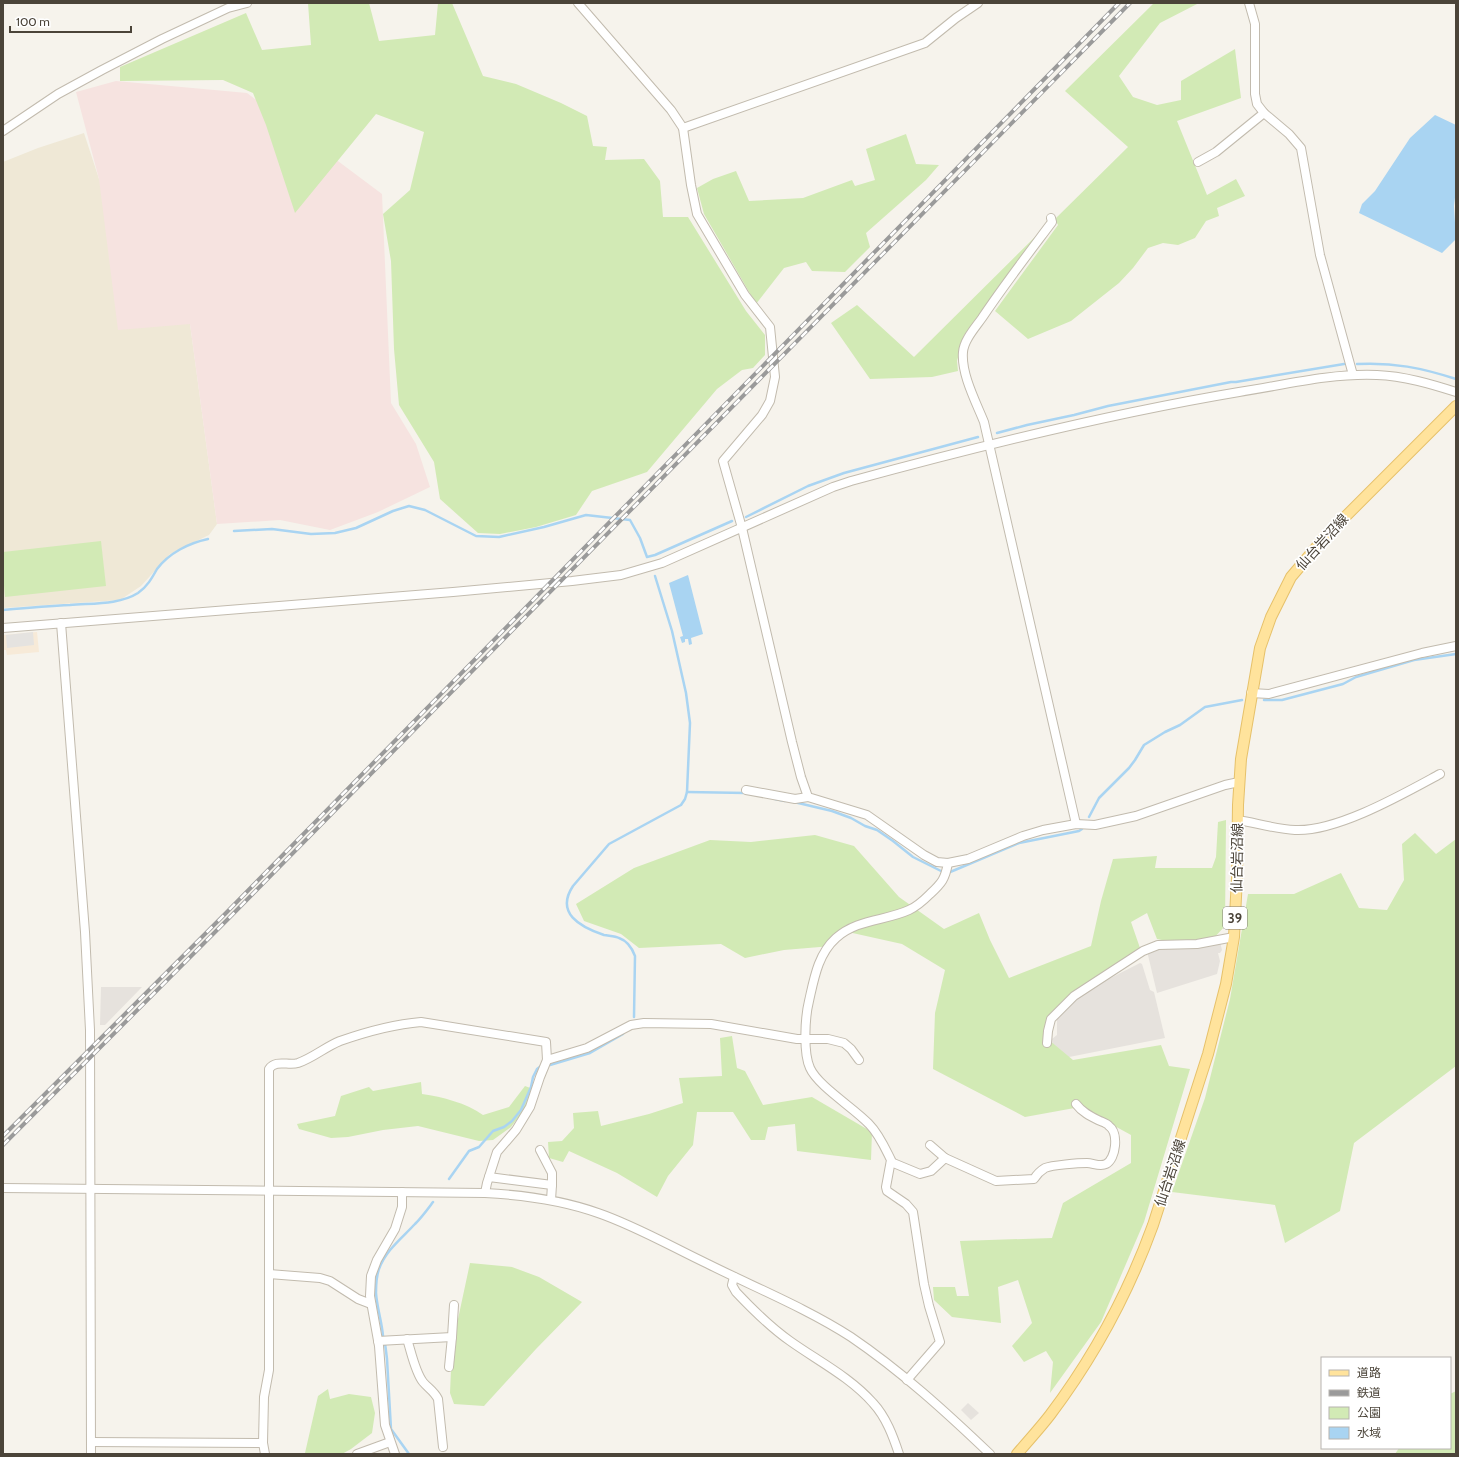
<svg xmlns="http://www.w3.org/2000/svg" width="1459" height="1457" font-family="Cabin,'Noto Sans JP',sans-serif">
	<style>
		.commercial { fill: #f7ead8 }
		.industrial { fill: #e6e2dd }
		.education { fill: #efe8d6 }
		.medical { fill: #f6e3e0 }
		.green { fill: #d2eab5 }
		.parking { fill: #e5e3e0 }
		.water { fill: #a9d4f2 }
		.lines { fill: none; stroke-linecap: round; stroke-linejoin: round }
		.stream { stroke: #a9d4f2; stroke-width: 2.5 }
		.minor-casing { stroke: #c2bbae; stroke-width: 10 }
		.major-casing { stroke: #e6c16a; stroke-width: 12 }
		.minor { stroke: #fff; stroke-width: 8 }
		.major { stroke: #ffe39c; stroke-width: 10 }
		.rail-casing { stroke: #9a9a9a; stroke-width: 4 }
		.rail { stroke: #fff; stroke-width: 2.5; stroke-dasharray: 8; stroke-linecap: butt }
		.labels { text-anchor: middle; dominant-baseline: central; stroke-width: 3.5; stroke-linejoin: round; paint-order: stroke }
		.shield { fill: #fff; stroke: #817c74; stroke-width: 1 }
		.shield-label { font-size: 13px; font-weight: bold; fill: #4b4439 }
		.street-label { font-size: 14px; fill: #4b4439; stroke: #fff }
	</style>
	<rect width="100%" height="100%" fill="#f6f3ec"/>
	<path class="commercial" d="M37 632 39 652 7 655 6 650H3V635Z"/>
	<g class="industrial">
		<path d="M1220 942 1222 950 1220 953H1218L1220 961 1217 974 1157 993 1147 951 1159 947Z"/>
		<path d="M1140 963 1142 964 1150 990 1154 992 1165 1038 1054 1060 1052 1039 1057 1035V1019L1085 991Z"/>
		<path d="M101 987H142L105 1025H100Z"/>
		<path d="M968 1403 979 1413 971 1420 961 1410Z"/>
	</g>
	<path class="education" d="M84 133 99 179 190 324 217 524 209 535 170 554 141 586 120 600 3 608V162L38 148Z"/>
	<path class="medical" d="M116 81 247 93 382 194 391 403 416 444 430 487 378 512 330 530 280 520 217 524 190 324 118 330 99 179 76 92Z"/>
	<g class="green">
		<path d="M308 3H369L379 41 435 35 438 3H452L483 76 516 84 561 103 587 116 593 146 607 147 605 160 644 159 660 181 663 217H688L746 311 765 335V355L753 368 742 370 717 389 647 472 592 491 576 515 536 527 500 534 478 533 440 499 434 462 399 405 394 349 391 261 383 214 410 190 424 132 376 114 295 213 266 125 253 93 223 80 120 81V67L246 13 262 50 311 45Z"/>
		<path d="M1154 3H1199L1160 23 1119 76 1133 97 1157 105 1181 100V81L1235 49 1241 98 1177 121 1207 195 1236 179 1245 196 1217 208 1219 216 1206 221 1195 238 1178 245 1163 243 1148 248 1133 268 1119 283 1071 321 1028 339 995 311 1058 225 1055 219 1128 147 1065 91Z"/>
		<path d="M906 134 916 164 939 165 926 180 866 233 870 247 845 272 812 271 806 262 784 268 756 304 704 214 697 188 713 179 736 171 749 201 803 198 852 180 855 186 875 180 866 149Z"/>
		<path d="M1043 229 964 335 957 361 958 371 932 377 870 379 831 323 857 305 914 357Z"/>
		<path d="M101 541 106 586 5 597 3 574V552Z"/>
		<path d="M1226 820 1225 926 1212 940 1182 944 1157 939 1147 913 1131 922 1140 948 1072 995 1043 1035 1073 1060 1161 1045 1169 1066 1190 1069 1144 1222 1101 1322 1050 1393 1053 1362 1046 1351 1024 1362 1012 1346 1032 1323 1018 1280 998 1287 1001 1323 952 1317 934 1300 933 1287H955L957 1296H969L960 1241 1052 1238 1063 1203 1131 1163V1135L1080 1107 1025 1117 933 1069 935 1013 945 970 902 944 848 932 832 946 784 950 745 958 721 944 639 948 621 934 584 921 576 904 634 868 710 840 751 842 815 835 854 846 899 897 944 929 979 913 990 940 1009 978 1091 946 1101 901 1113 859 1157 856 1155 868H1212L1216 857 1218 822Z"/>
		<path d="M1415 833 1436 854 1456 839V1066L1354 1143 1340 1211 1285 1243 1275 1205 1172 1192 1205 1098 1230 999 1248 894H1294L1341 873 1359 908 1387 910 1404 880 1402 844Z"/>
		<path d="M732 1036 737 1068 745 1071 763 1105 812 1097 872 1132 871 1160 797 1151 795 1124 768 1127 765 1140H751L733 1112H697L693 1145 668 1176 657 1197 617 1173 569 1151 563 1162 549 1158 548 1142 562 1141 574 1128 573 1113 598 1111 601 1126 649 1114 683 1103 679 1078 722 1076 720 1038Z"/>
		<path d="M421 1082 422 1094C443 1097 466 1103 483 1115L509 1107 525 1086 533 1089 524 1110 511 1127 493 1140 479 1141 418 1126 383 1130 348 1137 331 1138 299 1129 297 1124 335 1116 341 1096 369 1087 373 1091Z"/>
		<path d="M470 1263 512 1267 539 1277 582 1302 536 1349 484 1406 454 1404 450 1393 452 1347Z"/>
		<path d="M328 1389 330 1399 349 1394 371 1397 375 1413 372 1433 351 1449 342 1454H307L305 1453 318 1396Z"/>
		<path d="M1456 1391V1454H1395L1399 1448H1450V1394Z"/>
	</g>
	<path class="parking" d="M33 632 34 645 7 648 6 635Z"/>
	<g class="water">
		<path d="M1435 115 1456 125V189L1454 206 1456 239 1442 253 1359 213 1362 204 1375 191 1410 138Z"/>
		<path d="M688 575 703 634 691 638 692 644 689 645 688 639H685V642L682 643 680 637 683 636 669 583Z"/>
	</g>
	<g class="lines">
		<g class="stream">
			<path d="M1357 364C1393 362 1422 368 1456 379"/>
			<path d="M997 433 1027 425 1074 415 1108 406 1231 382H1236L1344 364"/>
			<path d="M746 517 808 486 844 473 978 437"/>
			<path d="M234 531 272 529 311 534 335 533 356 528 393 511 409 506 425 510 476 536 499 537 544 527 586 515 630 520 640 538 647 557 655 555 732 521"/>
			<path d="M3 610C25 608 48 606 70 605 92 603 119 605 138 593 147 587 152 578 157 569 169 553 189 543 208 539"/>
			<path d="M1264 700H1282L1343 684 1356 677 1414 660 1456 654"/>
			<path d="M687 792 746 793"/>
			<path d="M775 799 785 801"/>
			<path d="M794 802 832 811 851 818 865 826 877 830 893 841 913 857 943 872H950L955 870 1019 843 1079 831 1082 829"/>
			<path d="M1089 817 1099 798 1129 768 1135 760 1144 745 1165 732 1180 725 1205 707 1242 700"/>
			<path d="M634 1017 635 956C632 948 628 941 619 938 615 936 609 936 604 935 580 927 555 913 573 886L609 844 681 805 685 799 687 792 690 723 686 693 672 631 655 576"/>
			<path d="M550 1065 590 1053 623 1034"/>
			<path d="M449 1179 469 1151 479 1147 493 1131 504 1127 512 1121 521 1110 531 1087 533 1077 537 1069 541 1066"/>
			<path d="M383 1336C382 1322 377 1308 376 1293 376 1285 376 1277 379 1269 386 1250 402 1238 415 1224 422 1217 427 1210 433 1202"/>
			<path d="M385 1343 387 1359 391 1429 409 1454"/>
		</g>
		<defs>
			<g id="minor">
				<path d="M578 3 671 110 683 128 691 185 697 214 745 295 770 327 775 377 770 401 762 415 723 461 742 528 792 742 801 777 808 797 867 815 924 855 937 862 948 863 968 859 1023 836 1043 830 1076 824 1095 825 1136 816 1225 785 1239 782"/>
				<path d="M1249 3 1255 24V94L1257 104 1264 113 1289 134 1301 148 1320 255 1353 375"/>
				<path d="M683 128 925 43 956 18 978 3"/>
				<path d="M3 131 58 94 102 70 162 39 228 8 247 3"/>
				<path d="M1198 162 1216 152 1264 113"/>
				<path d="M1051 218 1052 222C1028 254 1004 285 982 318 975 328 964 340 963 352 961 374 976 402 984 422L1076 824"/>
				<path d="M61 623 85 932 90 1030 91 1454"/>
				<path d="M3 628 453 592 572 581 621 575 662 563 833 487 851 481C979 446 1108 414 1239 392 1284 385 1331 373 1377 375 1404 376 1431 384 1456 392"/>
				<path d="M1251 693 1269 694 1422 653 1456 646"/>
				<path d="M746 790 795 799 808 797"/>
				<path d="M1238 820C1256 823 1276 829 1295 830 1337 832 1403 794 1440 774"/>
				<path d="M1047 1043 1048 1031 1051 1019 1074 996 1143 951 1158 945 1197 944 1234 937"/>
				<path d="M547 1060 587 1048 631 1025 644 1023 711 1024 797 1039H828L844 1043 851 1049 859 1060"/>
				<path d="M930 1145 945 1158"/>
				<path d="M891 1162 920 1174 931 1171 945 1158 996 1181 1034 1179C1037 1174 1040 1171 1045 1168 1052 1165 1079 1163 1087 1163 1093 1163 1100 1167 1106 1164 1116 1159 1119 1133 1109 1126 1107 1123 1102 1122 1098 1120 1090 1116 1082 1112 1076 1104"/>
				<path d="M489 1177 552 1185V1173L540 1150"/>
				<path d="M3 1188 485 1193C523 1195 562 1200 598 1213 636 1226 672 1247 708 1264 754 1287 808 1309 851 1337 901 1371 946 1412 990 1454"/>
				<path d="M551 1200 552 1185"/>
				<path d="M269 1274 320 1278 330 1281 358 1299 371 1304"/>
				<path d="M734 1277 732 1285 736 1292C753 1310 770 1327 790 1341 818 1361 850 1377 873 1403 886 1417 893 1436 899 1454"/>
				<path d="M407 1339C411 1351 415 1372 423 1382 428 1388 434 1391 438 1399L443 1447"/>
				<path d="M378 1341 452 1337 454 1305"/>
				<path d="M449 1367 452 1337"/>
				<path d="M907 1380 940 1342 929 1306 924 1284 913 1212 906 1204 887 1191 886 1187 891 1160C885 1148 879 1134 869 1124 854 1108 818 1086 810 1068 803 1053 805 1017 809 1001 814 979 818 954 836 938 857 919 885 921 909 910 918 906 924 900 930 894 942 883 945 879 948 863"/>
				<path d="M91 1442 263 1443"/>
				<path d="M265 1454 263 1443 264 1397 269 1370V1069C276 1059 288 1066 298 1063 313 1058 325 1047 340 1041 363 1033 396 1024 421 1022L546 1042 547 1060 540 1077 530 1107 516 1130 497 1152 487 1183 485 1193"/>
				<path d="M357 1454 390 1442"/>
				<path d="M395 1454 385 1425 379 1346 370 1296 371 1276 377 1260 395 1229 402 1207V1192"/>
			</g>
			<path id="major" d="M1017 1454C1028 1441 1040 1428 1050 1415 1093 1358 1129 1291 1153 1225L1208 1054 1226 984 1234 937 1237 877 1238 805 1241 759 1260 648 1271 617 1291 577 1325 537 1456 406"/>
		</defs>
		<use href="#minor" class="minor-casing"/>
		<use href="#major" class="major-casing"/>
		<use href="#minor" class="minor"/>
		<use href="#major" class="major"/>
		<defs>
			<g id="rail">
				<path d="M3 1136 225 914 1119 3"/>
				<path d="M3 1145 229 918 1130 3"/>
			</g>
		</defs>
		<use href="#rail" class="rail-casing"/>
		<use href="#rail" class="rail"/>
	</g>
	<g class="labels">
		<rect class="shield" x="1223" y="907" width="24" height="22" rx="3"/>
		<g class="shield-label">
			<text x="1235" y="918">39</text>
		</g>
		<g class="street-label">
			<text transform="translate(1322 542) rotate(-48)">仙台岩沼線</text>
			<text transform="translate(1237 858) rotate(-89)">仙台岩沼線</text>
			<text transform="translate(1170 1173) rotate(-72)">仙台岩沼線</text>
		</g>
	</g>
	<rect width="1459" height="1457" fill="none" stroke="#4b4439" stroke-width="8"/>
	<rect x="1321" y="1357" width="130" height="92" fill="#ffffff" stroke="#b7b4b0"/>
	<rect x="1329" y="1370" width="20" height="6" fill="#ffe39c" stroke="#b7b4b0"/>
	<text x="1357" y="1377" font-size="12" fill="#4b4439">道路</text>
	<rect x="1329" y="1390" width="20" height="6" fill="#9a9a9a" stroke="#b7b4b0"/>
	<text x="1357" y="1397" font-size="12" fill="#4b4439">鉄道</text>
	<rect x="1329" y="1407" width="20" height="12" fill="#d2eab5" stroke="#b7b4b0"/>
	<text x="1357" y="1417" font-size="12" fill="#4b4439">公園</text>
	<rect x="1329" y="1427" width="20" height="12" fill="#a9d4f2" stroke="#b7b4b0"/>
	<text x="1357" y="1437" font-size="12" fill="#4b4439">水域</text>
	<path d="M10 26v6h121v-6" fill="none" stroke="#4b4439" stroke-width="2"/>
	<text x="16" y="26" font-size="12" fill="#4b4439" stroke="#ffffff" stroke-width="3" paint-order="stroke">100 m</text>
</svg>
